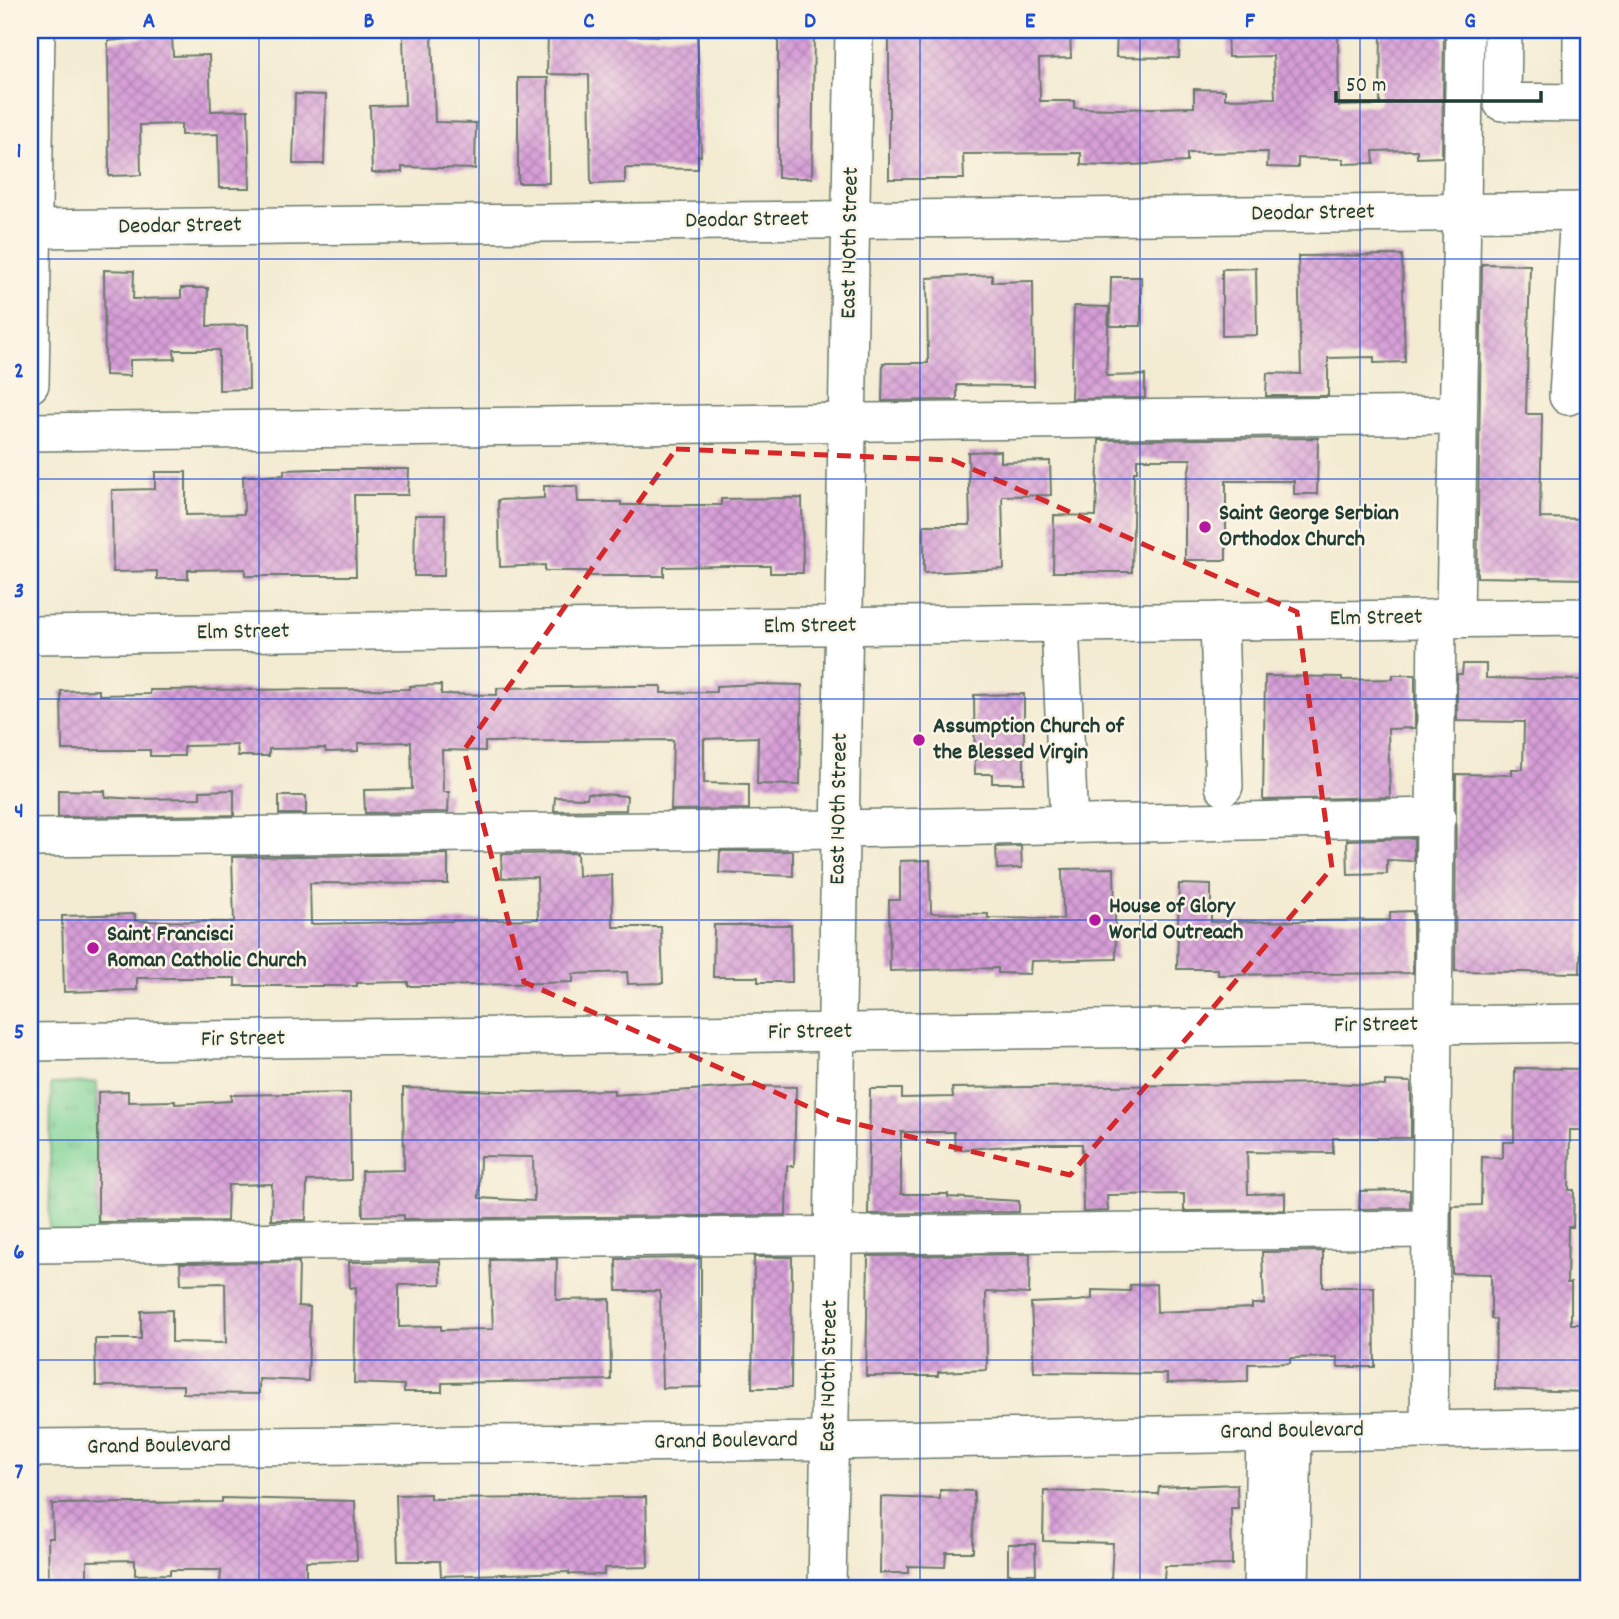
<svg xmlns="http://www.w3.org/2000/svg" width="1619" height="1619" font-family="Dekko,sans-serif">
	<style>
		.grass { fill: url(#grass-tufts); stroke: #4e8866; stroke-width: 2 }
		.building { fill: url(#building-cross-hatch); fill-rule: evenodd }
		.lines { fill: none; stroke-linecap: round; stroke-linejoin: round }
		.minor-casing { stroke: #697a6b; stroke-width: 40 }
		.minor { stroke: #fff; stroke-width: 37 }
		.marked { fill: none; stroke: #d62828; stroke-width: 5; stroke-dasharray: 14 9; stroke-linejoin: round }
		.grid { fill: none; stroke: #1d4ed8; stroke-width: 2; stroke-opacity: 0.55 }
		.poi-dot { fill: #b5179e; stroke: #fcf5e5; stroke-width: 2.5 }
		.labels { text-anchor: middle; dominant-baseline: central; stroke-width: 5; stroke-linejoin: round; paint-order: stroke }
		.street-label { font-size: 23px; fill: #1f3d34; stroke: #fcf5e5 }
		.poi-label { font-size: 23px; font-weight: bold; fill: #1f3d34; stroke: #fcf5e5; text-anchor: start }
		.neatline { fill: none; stroke: #1d4ed8; stroke-width: 2.5 }
		.grid-label { font-size: 23px; text-anchor: middle; font-weight: bold; fill: #1d4ed8 }
	</style>
	<defs>
		<pattern id="grass-tufts" width="24" height="20" patternUnits="userSpaceOnUse" patternTransform="scale(1.75)"><rect width="24" height="20" fill="#7ed397"/><path d="M3 7l-1-3M5 7V3M7 7l1-3M15 17l-1-3M17 17v-4M19 17l1-3" fill="none" stroke="#67ac7c"/></pattern>
		<pattern id="building-cross-hatch" width="8" height="8" patternUnits="userSpaceOnUse" patternTransform="scale(1.75)"><rect width="8" height="8" fill="#d79ed8"/><path d="M0 0l8 8M0 8l8-8" fill="none" stroke="#ae82b0"/></pattern>
	</defs>
	<rect width="100%" height="100%" fill="#fcf5e5"/>
	<filter id="ink" filterUnits="userSpaceOnUse"><feTurbulence type="fractalNoise" baseFrequency=".0143" numOctaves="2"/><feDisplacementMap in="SourceGraphic" scale="14" xChannelSelector="R" yChannelSelector="G"/><feConvolveMatrix kernelMatrix="1 2 1 2 8 2 1 2 1" color-interpolation-filters="sRGB"/></filter>
	<filter id="wash" filterUnits="userSpaceOnUse"><feTurbulence type="fractalNoise" baseFrequency=".00686" numOctaves="4" result="noise"/><feDisplacementMap in="SourceGraphic" scale="28" xChannelSelector="R" yChannelSelector="G"/><feGaussianBlur stdDeviation="1.57" result="paint"/><feColorMatrix in="noise" values="0 0 0 0 0 0 0 0 0 0 0 0 0 0 0 0 0 1.4 0 .05"/><feComposite in="paint" operator="in"/></filter>
	<g filter="url(#wash)">
		<rect width="100%" height="100%" fill="#f3ebd2"/>
		<path class="grass" d="M97 1082 98 1236 49 1237 51 1084Z"/>
		<g id="blocks">
			<g class="building">
				<path d="M778 30H814L812 178H778Z"/>
				<path d="M889 30 1070 31 1071 58 1039 59 1040 101H1074V108L1119 109 1194 107V89L1225 90V99L1275 98 1273 56 1228 57 1227 30H1338L1339 106 1380 105 1381 30H1444L1442 157 1417 158V150L1373 151 1374 163 1343 164V159L1298 158V168L1267 167 1268 152 1187 153V162L1111 166 1081 165V153L963 154 964 179H889Z"/>
				<path d="M1117 30H1180L1179 58 1116 57Z"/>
				<path d="M623 32V35L659 36 697 35 701 156 698 155V169L625 168V183L591 184 589 75 547 74 548 33Z"/>
				<path d="M172 35 173 56 209 55 211 111 248 110 250 188H219L218 134 181 135V124L140 125 141 175 109 176 108 41Z"/>
				<path d="M432 35 435 122 476 123 475 169 402 167V172L372 173 370 106 405 105 403 36Z"/>
				<path d="M518 78H548L549 183H518Z"/>
				<path d="M295 94 326 95 324 164H293Z"/>
				<path d="M1402 255 1405 362 1374 363V357L1328 358V396H1266L1267 373 1301 374 1298 256Z"/>
				<path d="M1482 264 1530 265 1526 414H1542L1540 518 1589 519V579L1477 577Z"/>
				<path d="M1256 268 1257 335 1222 336V269Z"/>
				<path d="M104 270 134 271 133 299 181 298V288H208L207 326 248 325 249 389 219 390V350H174L175 359 130 360V376L105 375Z"/>
				<path d="M992 275V282L1033 281 1034 386 957 385V400L882 401 883 363H928L927 278Z"/>
				<path d="M1111 277H1141V326H1110Z"/>
				<path d="M1074 306 1109 307 1106 376 1145 375V398L1071 399Z"/>
				<path d="M1318 438 1317 494H1294V481H1226V560H1185V493L1191 459H1137V472H1134L1132 572H1053L1054 515 1096 516 1099 440Z"/>
				<path d="M1001 451V462L1050 461 1051 495 1002 496 1004 569 924 573V525H970L968 452Z"/>
				<path d="M316 469H409L408 495H354L356 576H245V569L188 570V579H157V571L113 572 112 490 155 489V472H186V515L244 514 243 476 284 475V470Z"/>
				<path d="M544 486H577L578 502H621V505H721V499L802 498 803 573H770V566H728L664 567V576H587V571H545V565L500 567 498 500 544 498Z"/>
				<path d="M415 515H445L444 576H414Z"/>
				<path d="M1463 664H1486V678L1583 680 1581 738H1587L1580 973 1455 971 1456 774 1512 775V769H1523L1524 722 1457 721V674H1462Z"/>
				<path d="M1393 675H1415V728L1388 729 1390 797 1263 800 1265 676 1342 677V680L1393 679Z"/>
				<path d="M759 684 802 685 800 785 757 784 758 737 704 739V783L749 784V809L671 810 673 740 485 742V751L442 750 443 792H449L448 812 365 813 364 790 412 789 411 742 358 743V751L326 752 325 748 269 749V756H238L237 745 184 746V756H150V750H62L61 691 99 690V695L150 694V690L410 689V686L441 685V694L497 695V688L628 686H661V693L716 692V686Z"/>
				<path d="M1024 694V783H992V774H975L974 695Z"/>
				<path d="M58 790 105 791V797L136 799 200 798V791L234 790V815L58 817Z"/>
				<path d="M588 793 627 796 626 810 554 811 555 797 587 798Z"/>
				<rect x="279" y="796" width="27" height="18"/>
				<path d="M1414 838V861L1387 860V874L1348 875 1347 840Z"/>
				<path d="M1021 846 1022 868 997 869 996 847Z"/>
				<path d="M720 851H793V876L719 873Z"/>
				<path d="M577 853 578 876 612 875 613 927H661L663 983 628 984 627 972 573 974V982L441 986H408V982L357 983V986H235V978H137V990L64 992 62 916 135 914V921L234 922 232 857 448 854V884L310 883 311 924 538 919 537 877 502 878 501 854Z"/>
				<path d="M930 860 931 913 988 914V918L1063 919 1062 869 1114 868 1116 959 1031 961 1030 974 998 973V968L890 971 889 900H900V861Z"/>
				<path d="M1179 884 1211 885V922L1390 920V912L1413 911V973L1218 975V969H1177Z"/>
				<path d="M714 925H791L792 982H758V977H713Z"/>
				<path d="M1515 1068 1589 1069V1130H1570L1569 1190H1574L1573 1227H1568L1567 1283H1571V1324H1586L1584 1392 1495 1389 1496 1319H1491V1274L1452 1273V1206L1481 1205 1482 1157 1503 1158V1142H1514Z"/>
				<path d="M1385 1081 1411 1082V1138H1333V1153L1247 1152 1248 1194 1285 1193V1210L1184 1211V1194L1107 1195 1108 1211 1083 1212 1082 1144H1031L955 1150 954 1132H901V1194H948V1197L1019 1201V1212L868 1214 870 1089H902V1098L953 1097 952 1088 1333 1083 1385 1086Z"/>
				<path d="M753 1086 796 1087 794 1166H787L786 1215 404 1219V1215L363 1216 362 1171 404 1170 403 1088 532 1092 614 1090V1095ZM480 1156 533 1157 534 1201 479 1198Z"/>
				<path d="M128 1091V1102L175 1101V1104L231 1101V1095L350 1093 351 1180 307 1181 306 1220H271L272 1184 228 1185 227 1221 98 1222V1092Z"/>
				<path d="M1410 1190V1208L1359 1209 1360 1191Z"/>
				<path d="M1323 1251V1287H1374L1375 1367H1338L1337 1357 1290 1358V1363L1248 1364V1381L1167 1383V1374L1034 1372 1031 1303 1078 1301 1092 1299V1290L1130 1291V1285L1156 1284 1157 1312 1252 1308V1304H1264L1262 1252Z"/>
				<path d="M1030 1254 1029 1294 986 1292 987 1370 938 1372V1376H866L868 1256Z"/>
				<path d="M754 1257H792L791 1388H752Z"/>
				<path d="M701 1258V1387L662 1388 660 1291H617L616 1259Z"/>
				<path d="M557 1259 556 1300 610 1299 611 1380 442 1383V1392H404V1385L354 1383 356 1287 350 1288 349 1262 440 1261 441 1284 399 1285V1327L441 1326V1330L493 1329 490 1260Z"/>
				<path d="M299 1262 298 1306 310 1307 308 1381 259 1379V1394L183 1393V1385L96 1386 95 1339H141V1311L172 1310V1342L226 1343 225 1283 181 1284 180 1263Z"/>
				<path d="M1237 1484 1238 1508H1231L1232 1565 1165 1566 1164 1580 1111 1579 1113 1543 1043 1541 1044 1491 1158 1494 1159 1487Z"/>
				<path d="M940 1490 974 1491 973 1552H946L945 1567 908 1566V1573H880L881 1497 940 1499Z"/>
				<path d="M430 1494V1499L646 1497 648 1567 604 1568V1575L569 1574V1572L441 1576 440 1561H398L396 1495Z"/>
				<path d="M222 1498 355 1501 357 1560 306 1561V1585L220 1584 221 1570H170V1574L135 1575V1560L87 1561V1587L49 1588 48 1538H53L52 1504 222 1502Z"/>
				<path d="M1008 1544H1035L1036 1574H1008Z"/>
			</g>
		</g>
	</g>
	<g filter="url(#ink)">
		<use href="#blocks" fill-opacity="0" stroke="#697a6b" stroke-width="2"/>
		<g class="lines">
			<defs>
				<g id="minor">
					<path d="M1503 30 1502 102 1582 103V30"/>
					<path d="M30 229 1589 211"/>
					<path d="M30 384 36 30"/>
					<path d="M1568 396 1579 211"/>
					<path d="M30 432 1457 415"/>
					<path d="M1455 617 1465 30"/>
					<path d="M1219 621 1224 786"/>
					<path d="M1060 624 1069 825"/>
					<path d="M30 635 1589 617"/>
					<path d="M30 838 840 829 1437 817"/>
					<path d="M30 1042 1589 1023"/>
					<path d="M30 1244 1430 1229"/>
					<path d="M1429 1430 1437 618"/>
					<path d="M30 1448 829 1441 1589 1427"/>
					<path d="M827 1589 854 30"/>
					<path d="M1262 1589 1265 1433"/>
					<path d="M1290 1589 1293 1432"/>
				</g>
			</defs>
			<use href="#minor" class="minor-casing"/>
			<use href="#minor" class="minor"/>
		</g>
	</g>
	<path class="marked" d="M676 449 952 460 1297 612 1332 868 1070 1175 836 1119 524 982 464 750Z"/>
	<path class="grid" d="M259 30V1589M479 30V1589M699 30V1589M920 30V1589M1140 30V1589M1360 30V1589M30 259H1589M30 479H1589M30 699H1589M30 920H1589M30 1140H1589M30 1360H1589"/>
	<g class="poi-dot">
		<circle cx="1205" cy="527" r="7"/>
		<circle cx="919" cy="740" r="7"/>
		<circle cx="1095" cy="920" r="7"/>
		<circle cx="93" cy="948" r="7"/>
	</g>
	<g class="labels">
		<g class="street-label">
			<text transform="translate(1313 214) rotate(-1)">Deodar Street</text>
			<text transform="translate(747 221) rotate(-1)">Deodar Street</text>
			<text transform="translate(180 227) rotate(-1)">Deodar Street</text>
			<text transform="translate(851 243) rotate(-89)">East 140th Street</text>
			<text transform="translate(1376 619) rotate(-1)">Elm Street</text>
			<text transform="translate(810 627) rotate(-1)">Elm Street</text>
			<text transform="translate(243 633) rotate(-1)">Elm Street</text>
			<text transform="translate(840 809) rotate(-89)">East 140th Street</text>
			<text transform="translate(1376 1026) rotate(-1)">Fir Street</text>
			<text transform="translate(810 1033) rotate(-1)">Fir Street</text>
			<text transform="translate(243 1040) rotate(-1)">Fir Street</text>
			<text transform="translate(830 1376) rotate(-89)">East 140th Street</text>
			<text transform="translate(1292 1432) rotate(-1)">Grand Boulevard</text>
			<text transform="translate(726 1442) rotate(-1)">Grand Boulevard</text>
			<text transform="translate(159 1447) rotate(-1)">Grand Boulevard</text>
		</g>
		<g class="poi-label">
			<text x="1219" y="514">Saint George Serbian<tspan x="1219" dy="26">Orthodox Church</tspan></text>
			<text x="933" y="727">Assumption Church of<tspan x="933" dy="26">the Blessed Virgin</tspan></text>
			<text x="1109" y="907">House of Glory<tspan x="1109" dy="26">World Outreach</tspan></text>
			<text x="107" y="935">Saint Francisci<tspan x="107" dy="26">Roman Catholic Church</tspan></text>
		</g>
	</g>
	<rect width="1619" height="1619" fill="none" stroke="#fcf5e5" stroke-width="77"/>
	<path d="M1336 91v10h205v-10" fill="none" stroke="#1f3d34" stroke-width="3.5"/>
	<text x="1346" y="91" font-size="21" fill="#1f3d34" stroke="#fcf5e5" stroke-width="5" paint-order="stroke">50 m</text>
	<rect x="38" y="38" width="1542" height="1542" class="neatline"/>
	<g class="grid-label">
		<text x="149" y="27">A</text>
		<text x="369" y="27">B</text>
		<text x="589" y="27">C</text>
		<text x="810" y="27">D</text>
		<text x="1030" y="27">E</text>
		<text x="1250" y="27">F</text>
		<text x="1470" y="27">G</text>
		<text x="19" y="157">1</text>
		<text x="19" y="377">2</text>
		<text x="19" y="597">3</text>
		<text x="19" y="817">4</text>
		<text x="19" y="1038">5</text>
		<text x="19" y="1258">6</text>
		<text x="19" y="1478">7</text>
	</g>
</svg>
